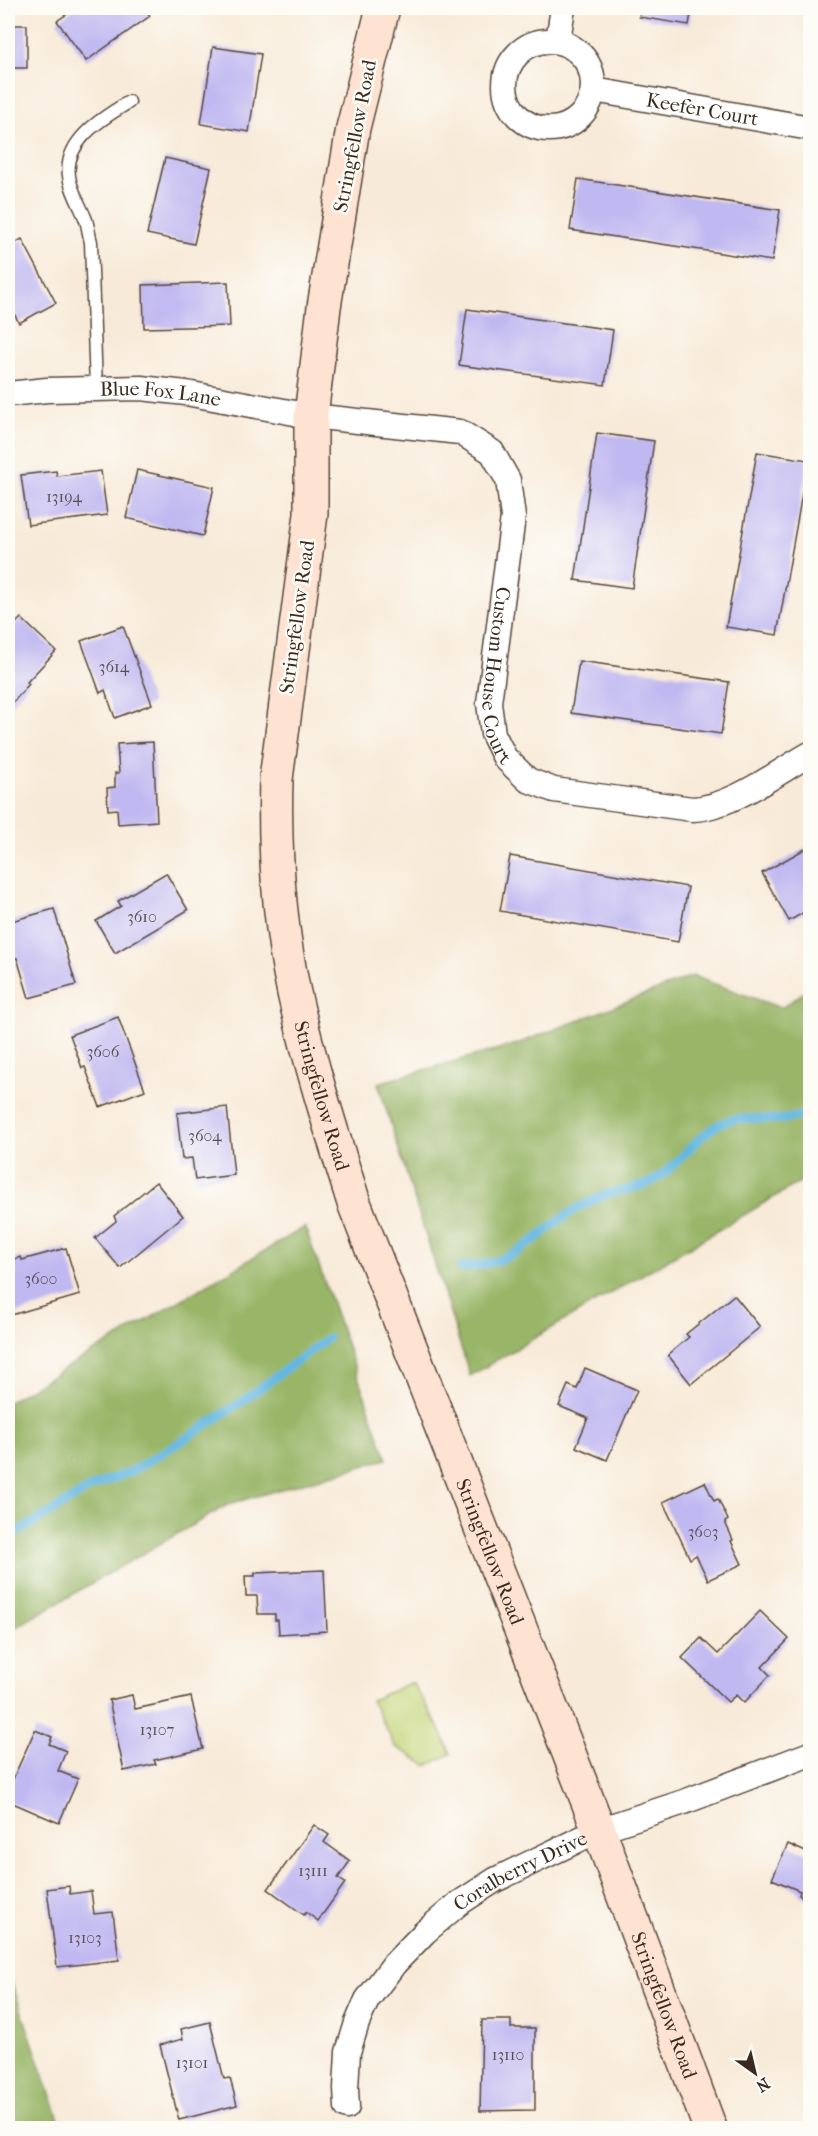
<svg xmlns="http://www.w3.org/2000/svg" width="818" height="2136" font-family="'IM FELL French Canon',serif">
	<style>
		.green { fill: #c2d476; stroke: #7e7f4a; stroke-width: 1.5 }
		.forest { fill: #99b667; stroke: #6a7042; stroke-width: 1.5 }
		.lines { fill: none; stroke-linecap: round; stroke-linejoin: round }
		.stream { stroke: #64b7e0; stroke-width: 9 }
		.building { fill: #c0b8f1 }
		.service-casing { stroke: #57473a; stroke-width: 15 }
		.minor-casing { stroke: #57473a; stroke-width: 27 }
		.secondary-casing { stroke: #57473a; stroke-width: 36 }
		.service { stroke: #fff; stroke-width: 12 }
		.minor { stroke: #fff; stroke-width: 24 }
		.secondary { stroke: #fee3d2; stroke-width: 33 }
		.labels { text-anchor: middle; dominant-baseline: central; stroke-width: 5; stroke-linejoin: round; paint-order: stroke }
		.number-label { font-size: 16px; fill: #5c4e53 }
		.street-label { font-size: 20px; fill: #3b2a1e; stroke: #fdfcf7 }
	</style>
	<rect width="100%" height="100%" fill="#fdfcf7"/>
	<filter id="ink" filterUnits="userSpaceOnUse"><feTurbulence type="fractalNoise" baseFrequency=".0167" numOctaves="2"/><feDisplacementMap in="SourceGraphic" scale="12" xChannelSelector="R" yChannelSelector="G"/><feConvolveMatrix kernelMatrix="1 2 1 2 8 2 1 2 1" color-interpolation-filters="sRGB"/></filter>
	<filter id="wash" filterUnits="userSpaceOnUse"><feTurbulence type="fractalNoise" baseFrequency=".008" numOctaves="4" result="noise"/><feDisplacementMap in="SourceGraphic" scale="24" xChannelSelector="R" yChannelSelector="G"/><feGaussianBlur stdDeviation="1.35" result="paint"/><feColorMatrix in="noise" values="0 0 0 0 0 0 0 0 0 0 0 0 0 0 0 0 0 1.4 0 .05"/><feComposite in="paint" operator="in"/></filter>
	<g filter="url(#wash)">
		<rect width="100%" height="100%" fill="#f8ead8"/>
		<path class="green" d="M412 1682 439 1727 451 1754 427 1766 395 1746 371 1700Z"/>
		<g class="forest">
			<path d="M693 976 781 1008 810 988V1176L470 1376 378 1083 517 1044Z"/>
			<path d="M305 1227 387 1459 229 1504 14 1628 8 1635V1402Z"/>
			<path d="M8 1972 62 2128H8Z"/>
		</g>
		<g class="lines">
			<g class="stream">
				<path d="M461 1268C479 1265 496 1263 513 1254 538 1241 558 1217 584 1205 591 1202 598 1198 605 1195 621 1189 642 1189 657 1179 680 1163 698 1134 722 1123 746 1111 782 1129 810 1111"/>
				<path d="M8 1538 92 1487 132 1471 180 1442 240 1403 328 1338"/>
			</g>
		</g>
		<g id="blocks">
			<g class="building">
				<path d="M76 8H145L150 16 86 61 57 21Z"/>
				<path d="M641 8H692L689 25 639 17Z"/>
				<rect x="8" y="25" width="19" height="43"/>
				<path d="M213 47 261 54 249 132 201 124Z"/>
				<path d="M165 158 211 168 194 244 147 234Z"/>
				<path d="M578 179 780 210 772 261 570 230Z"/>
				<path d="M22 239 56 303 19 323 8 302V247Z"/>
				<path d="M228 282 230 326 144 328 143 285Z"/>
				<path d="M467 309 613 330 605 385 459 365Z"/>
				<path d="M597 433 654 441 632 588 575 580Z"/>
				<path d="M757 452 808 460 777 635 726 627Z"/>
				<path d="M137 470 214 487 203 536 126 518Z"/>
				<path d="M56 471 57 476 101 471 107 515 28 525 21 475Z"/>
				<path d="M21 618 56 651 27 682 29 684 8 708V631Z"/>
				<path d="M123 626 152 704 115 718 105 690 100 693 81 641Z"/>
				<path d="M579 661 729 682 721 734 571 713Z"/>
				<path d="M153 742 157 821 118 824 117 809 108 810 107 788 115 787V773H119L117 744Z"/>
				<path d="M810 846V909L789 921 762 873Z"/>
				<path d="M510 856 688 887 678 942 500 911Z"/>
				<path d="M166 873 188 910 115 953 96 921 121 906 118 901Z"/>
				<path d="M54 909 76 985 29 998 17 958 13 959 8 939V922Z"/>
				<path d="M118 1017 145 1090 100 1107 85 1067 82 1068 70 1035Z"/>
				<path d="M227 1107 234 1175 195 1180 192 1158 182 1159 177 1113Z"/>
				<path d="M156 1182 183 1216 120 1268 95 1238 116 1221 114 1216Z"/>
				<path d="M66 1248 80 1295 8 1316V1261L21 1257 22 1260Z"/>
				<path d="M734 1295 760 1327 691 1384 668 1355 689 1337 686 1334Z"/>
				<path d="M585 1368 637 1390 607 1460 576 1447 588 1418 559 1406 568 1385 577 1389Z"/>
				<path d="M705 1482 714 1501 718 1499 728 1520 725 1522 733 1540 731 1541 742 1564 708 1580 696 1555 690 1559 663 1502Z"/>
				<path d="M324 1570 327 1631 279 1634 278 1620H275V1614H258L257 1596H246L245 1576H255V1573Z"/>
				<path d="M760 1611 789 1639 762 1667 770 1675 744 1703 736 1695 728 1702 682 1658 701 1638 718 1654Z"/>
				<path d="M132 1695 135 1709 191 1697 203 1749 154 1760 156 1764 124 1771 109 1700Z"/>
				<path d="M35 1730 52 1737 49 1744 66 1751 58 1771 78 1779 59 1823 8 1801V1780L12 1781Z"/>
				<path d="M314 1825 329 1835 324 1842 350 1861 338 1878 345 1883 318 1921 306 1912 304 1915 268 1889Z"/>
				<path d="M788 1844 810 1854V1900L799 1895 800 1891 772 1879Z"/>
				<path d="M69 1886 70 1894 91 1891 94 1914 113 1912 119 1960 57 1967 47 1889Z"/>
				<path d="M482 2020H511V2028H535V2110L480 2111Z"/>
				<path d="M210 2022 224 2079 230 2078 237 2105 179 2120 160 2045 183 2039 181 2029Z"/>
			</g>
		</g>
	</g>
	<g filter="url(#ink)">
		<use href="#blocks" fill-opacity="0" stroke="#57473a" stroke-width="1.5"/>
		<g class="lines">
			<defs>
				<path id="service" d="M96 388 91 242C89 235 88 227 86 220 81 207 73 194 70 181 60 143 102 118 129 102"/>
				<g id="minor">
					<path d="M558 40 563 8"/>
					<circle cx="549" cy="85" r="44"/>
					<path id="s1" d="M594 90 810 128"/>
					<path id="s2" d="M8 394 47 390 141 388 186 393 311 416 460 432 492 452 508 480 513 517 489 703 493 734 505 758 528 780 554 790 692 809C731 808 776 773 810 754"/>
					<path id="s3" d="M347 2107 346 2088 348 2052 357 2023 367 2000 395 1963 425 1932 458 1904 495 1880 599 1830 684 1802 810 1754"/>
				</g>
				<g id="secondary">
					<path id="s4" d="M383 8 353 128 324 307 311 416V514L276 779C274 850 279 923 294 993 310 1064 332 1133 354 1203L599 1830 710 2128"/>
				</g>
			</defs>
			<use href="#service" class="service-casing"/>
			<use href="#minor" class="minor-casing"/>
			<use href="#secondary" class="secondary-casing"/>
			<use href="#service" class="service"/>
			<use href="#minor" class="minor"/>
			<use href="#secondary" class="secondary"/>
		</g>
	</g>
	<g class="labels">
		<g class="number-label">
			<text x="64" y="496">13194</text>
			<text x="114" y="666">3614</text>
			<text x="142" y="916">3610</text>
			<text x="103" y="1051">3606</text>
			<text x="205" y="1135">3604</text>
			<text x="41" y="1278">3600</text>
			<text x="703" y="1531">3603</text>
			<text x="157" y="1729">13107</text>
			<text x="313" y="1870">13111</text>
			<text x="85" y="1937">13103</text>
			<text x="508" y="2054">13110</text>
			<text x="192" y="2062">13101</text>
		</g>
		<g class="street-label">
			<text stroke="none"><textPath href="#s1" startOffset="110">Keefer Court</textPath></text>
			<text transform="translate(355 136) rotate(-79)">Stringfellow Road</text>
			<text stroke="none"><textPath href="#s2" startOffset="153">Blue Fox Lane</textPath></text>
			<text transform="translate(297 617) rotate(-82)">Stringfellow Road</text>
			<text stroke="none"><textPath href="#s2" startOffset="723">Custom House Court</textPath></text>
			<text stroke="none"><textPath href="#s4" startOffset="1102">Stringfellow Road</textPath></text>
			<text stroke="none"><textPath href="#s4" startOffset="1588">Stringfellow Road</textPath></text>
			<text stroke="none"><textPath href="#s3" startOffset="314">Coralberry Drive</textPath></text>
			<text stroke="none"><textPath href="#s4" startOffset="2074">Stringfellow Road</textPath></text>
		</g>
	</g>
	<rect width="818" height="2136" fill="none" stroke="#fdfcf7" stroke-width="30"/>
	<g transform="translate(755 2073) rotate(146)" stroke="#fdfcf7" stroke-width="4.5" paint-order="stroke">
	<path d="M0-4.5L10 22L0 15L-10 22Z" fill="#3b2a1e"/>
	<text y="-9" font-size="16" font-weight="bold" text-anchor="middle" fill="#3b2a1e">N</text>
	</g>
</svg>
